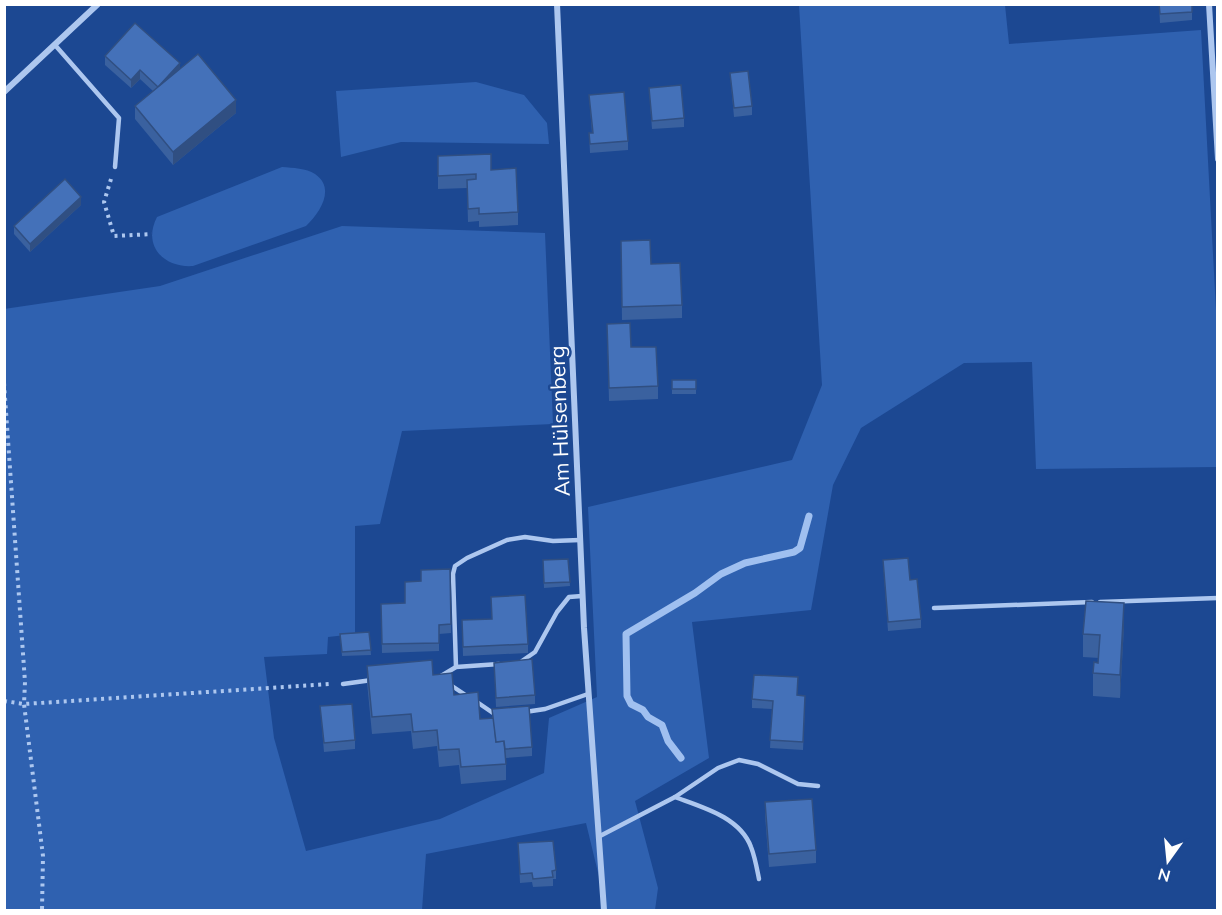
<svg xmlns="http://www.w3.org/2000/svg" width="1222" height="915" font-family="Mulish,sans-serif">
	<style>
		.green { fill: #2f61b0 }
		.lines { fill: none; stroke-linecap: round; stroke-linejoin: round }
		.stream { stroke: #a0c0f0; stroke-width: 7 }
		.path { stroke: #adc7ef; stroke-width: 4; stroke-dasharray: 3 4.5; stroke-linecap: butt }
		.service { stroke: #adc7ef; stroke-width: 4.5 }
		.minor { stroke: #adc7ef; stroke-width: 6 }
		.wall { fill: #3a619f }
		.shaded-wall { fill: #304f82 }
		.building { fill: #4471b9; stroke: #304f82; stroke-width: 1.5 }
		.labels { text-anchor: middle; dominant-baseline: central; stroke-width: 5; stroke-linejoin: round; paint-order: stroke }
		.street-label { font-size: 21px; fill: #fff; stroke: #1c4892 }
	</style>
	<rect width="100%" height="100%" fill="#1c4892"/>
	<g class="green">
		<path d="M799 5H1005L1009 44 1201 30 1217 329V467L1036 469 1032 362 964 363 861 428 833 485 811 610 692 622 709 758 635 801 658 888 655 910H607L586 823 426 854 422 910H5L4 309 160 286 342 226 545 233 553 424 402 431 380 524 355 526V634L328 637 327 654 264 657 274 738 306 851 440 819 544 773 549 718 597 697 588 507 792 460 822 385Z"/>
		<path d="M476 82 524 95 547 123 549 144 401 142 341 157 336 91Z"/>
		<path d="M282 167C293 168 306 168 315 174 336 188 320 213 306 226L193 266C164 268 142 246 157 217Z"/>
	</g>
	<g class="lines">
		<path class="stream" d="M681 758 668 741 662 725 648 717 643 710 631 704 627 696 626 634 695 593 721 574 745 563 794 552 800 548 809 516"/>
		<g class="path">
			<path d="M111 179 104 202 114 236 152 234"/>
			<path d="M4 383 25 682 24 704 43 856 42 910"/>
			<path d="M4 701 24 704 330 684"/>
		</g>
		<g class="service">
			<path d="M55 45 119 118 115 167"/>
			<path d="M1100 602 1218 598"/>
			<path d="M934 608 1092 602"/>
			<path d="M522 661 535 652 557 612 569 597 582 596"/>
			<path d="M456 667 453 574 455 566 467 558 507 540 525 537 553 541 580 540"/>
			<path d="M441 676 456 667 499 664"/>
			<path d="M343 684 372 680"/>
			<path d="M449 684 467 696"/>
			<path d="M474 700 493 713H498"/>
			<path d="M525 712 545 709 588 694"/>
			<path d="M675 797 718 768 739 760 758 764 798 784 818 786"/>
			<path d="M600 836 675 797C702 807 740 817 751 847 755 857 757 869 759 879"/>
		</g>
		<g class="minor">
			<path d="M557 4 584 628 604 910"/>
			<path d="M1209 4 1218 159"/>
			<path d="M4 92 98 4"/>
		</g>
	</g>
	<g class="wall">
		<path d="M1159 4H1192V20L1160 23Z"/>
		<path d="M105 56 180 69 236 113 173 165 135 119V106L153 91 140 79 131 88 105 65Z"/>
		<path d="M730 73 752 106V115L734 117Z"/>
		<path d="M649 88 684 118V127L652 129Z"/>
		<path d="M589 95 628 141V150L590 153 589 133H592Z"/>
		<path d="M438 156 491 170 518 212V225L479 227V221L468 222 467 188 438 189Z"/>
		<path d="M81 205 30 252 14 234V226Z"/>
		<path d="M621 241 651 264 682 305V318L622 320Z"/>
		<path d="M607 324 631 347 658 386V399L609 401Z"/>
		<rect x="672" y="380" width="24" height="14"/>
		<path d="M568 559 570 586 544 588 543 560Z"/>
		<path d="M883 560 910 580 921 619V628L888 631Z"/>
		<path d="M450 569 451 633 439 634V651L382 653 381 604 405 603 421 581Z"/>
		<path d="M491 597 528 644V653L463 656 462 620 492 619Z"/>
		<path d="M1124 626 1120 698 1093 696V673L1098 663 1099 658 1083 657V634Z"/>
		<path d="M369 632 371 655 342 656 340 634Z"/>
		<path d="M494 663 535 695V704L496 707Z"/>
		<path d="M367 666 433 675 480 719 492 718V709L532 747V756L506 758V780L461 784 459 765 439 767 437 746 413 749 411 731 372 734 367 682Z"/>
		<path d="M798 695 805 704 803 750 770 748 772 709 752 708V699Z"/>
		<path d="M320 706 355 740V749L324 752Z"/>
		<path d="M765 802 816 850V863L769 867 765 815Z"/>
		<path d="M518 843 556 870V879H553V886L533 887 532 882 520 883Z"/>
	</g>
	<g class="shaded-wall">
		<path d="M180 63V72L158 87Z"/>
		<path d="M140 70V79L131 88V80Z"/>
		<path d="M236 100V113L173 165V152Z"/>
		<path d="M81 197V205L30 252V244Z"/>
		<path d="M1124 603V626L1120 698V675Z"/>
	</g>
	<g class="building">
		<path d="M1159 4H1192V12L1160 14Z"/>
		<path d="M135 23 180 63 158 87 140 70 131 80 105 56Z"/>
		<path d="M198 54 236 100 173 152 135 106Z"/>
		<path d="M748 71 752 106 734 108 730 73Z"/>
		<path d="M681 85 684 118 652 121 649 88Z"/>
		<path d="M624 92 628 141 590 144 589 133H593L589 95Z"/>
		<path d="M491 154V170L516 168 518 212 479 214V208L468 209 467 180 476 179V174L438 176V156Z"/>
		<path d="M65 179 81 197 30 244 14 226Z"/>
		<path d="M650 240 651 264 680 263 682 305 622 307 621 241Z"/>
		<path d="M630 323 631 347H656L658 386 609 388 607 324Z"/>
		<rect x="672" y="380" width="24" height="9"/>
		<path d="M908 558 910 580 917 579 921 619 888 622 883 560Z"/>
		<path d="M568 559 570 582 544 583 543 560Z"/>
		<path d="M450 569 451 624 439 625V643L382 644 381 604 405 603V582L421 581V570Z"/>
		<path d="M525 595 528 644 463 647 462 620 492 619 491 597Z"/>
		<path d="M1086 601 1124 603 1120 675 1093 673 1094 662 1098 663 1100 635 1083 634Z"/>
		<path d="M369 632 371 650 342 652 340 634Z"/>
		<path d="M532 659 535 695 496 698 494 663Z"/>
		<path d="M432 660 433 675 452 673 454 695 478 692 480 719 494 718 496 742 504 741 506 764 461 767 459 749 439 750 437 730 413 732 411 714 372 717 367 666Z"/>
		<path d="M754 675 798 677 797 695 805 696 803 742 770 740 773 701 752 699Z"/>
		<path d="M352 704 355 740 324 743 320 706Z"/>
		<path d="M529 706 532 747 505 749 504 741 496 742 492 709Z"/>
		<path d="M812 799 816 850 769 854 765 802Z"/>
		<path d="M553 841 556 870 552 871 553 877 533 879 532 873 520 874 518 843Z"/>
	</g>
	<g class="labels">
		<g class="street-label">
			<text transform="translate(559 421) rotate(-92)">Am Hülsenberg</text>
		</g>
	</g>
	<rect width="1222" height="915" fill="none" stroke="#ffffff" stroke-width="12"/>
	<g transform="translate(1168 861) rotate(195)" stroke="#1c4892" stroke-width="4.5" paint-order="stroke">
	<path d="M0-4.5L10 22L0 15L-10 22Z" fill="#ffffff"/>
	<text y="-9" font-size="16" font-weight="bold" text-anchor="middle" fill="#ffffff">N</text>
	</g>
</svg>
